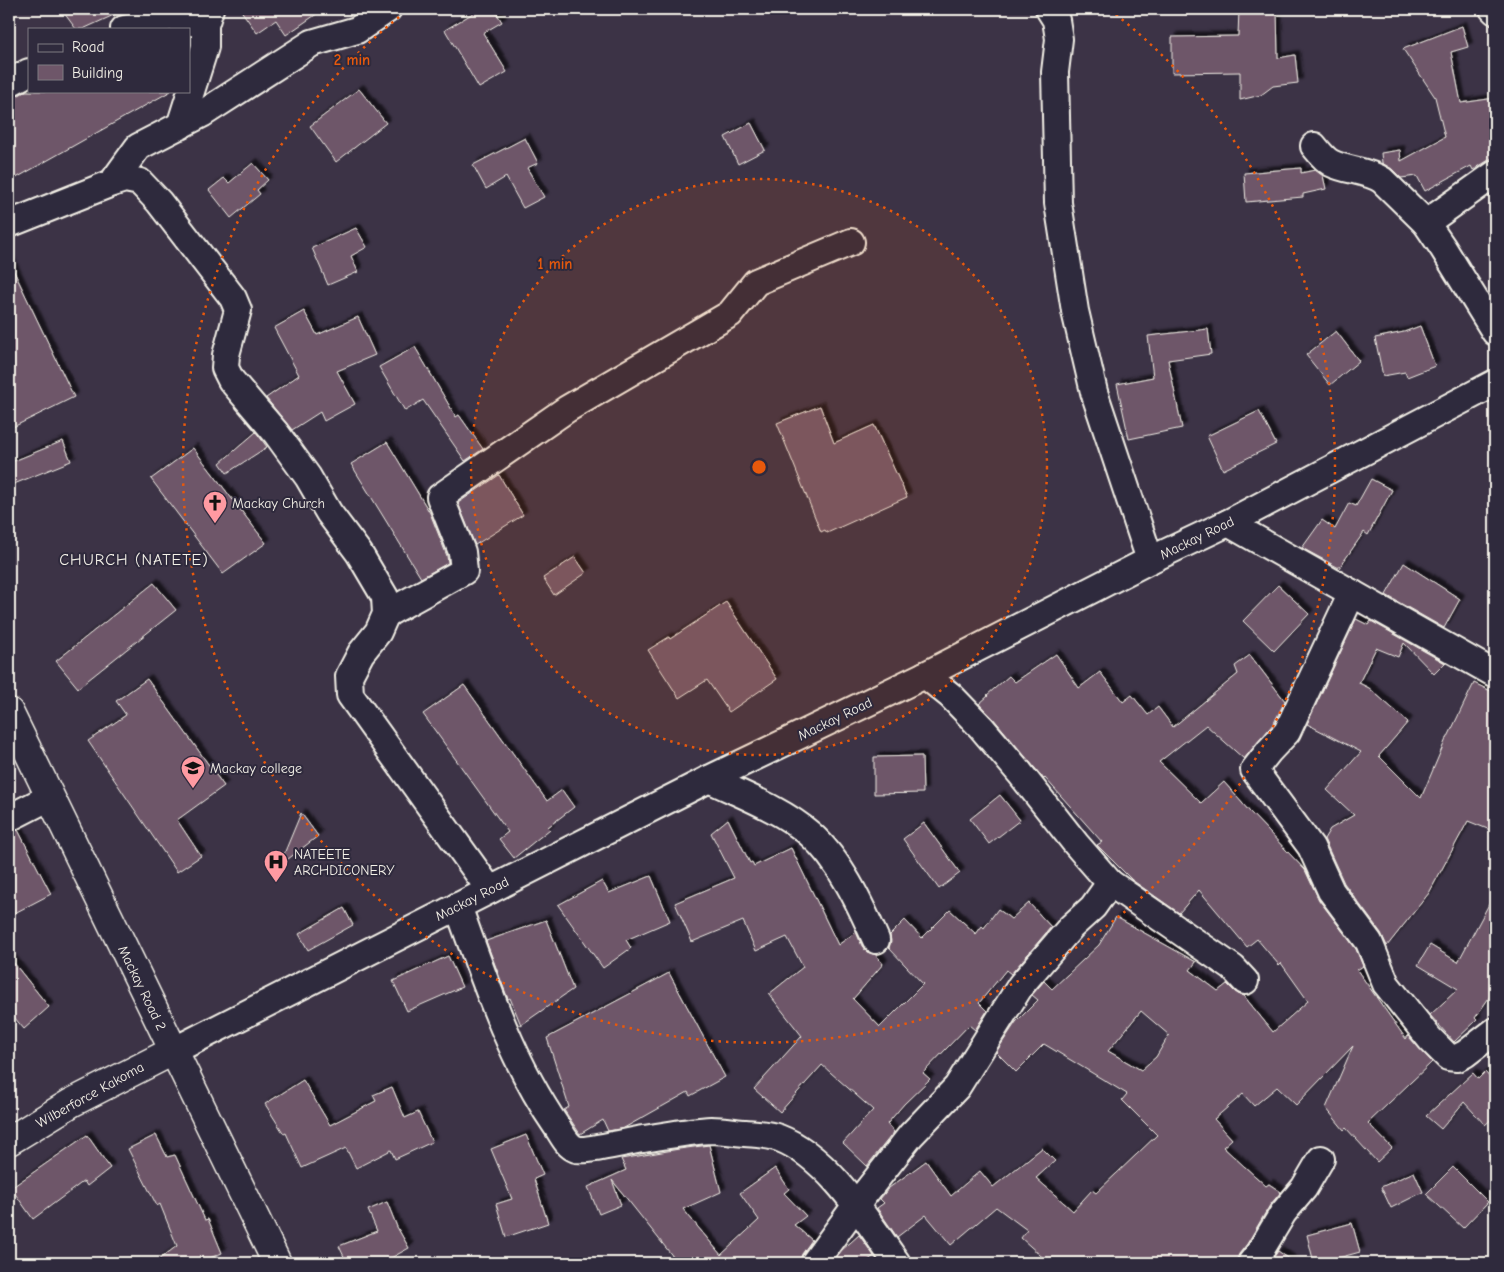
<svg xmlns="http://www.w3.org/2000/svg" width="1504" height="1272" font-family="'Comic Neue',sans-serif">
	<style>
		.building { fill: #6e5669; stroke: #f4f1e8; fill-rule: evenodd; filter: url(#shadow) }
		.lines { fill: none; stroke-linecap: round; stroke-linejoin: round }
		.street-casing { stroke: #f4f1e8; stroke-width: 30 }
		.secondary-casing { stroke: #f4f1e8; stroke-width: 31 }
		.street { stroke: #2f2a3d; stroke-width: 26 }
		.secondary { stroke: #2f2a3d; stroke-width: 28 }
		.ring { fill: none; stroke: #e8590c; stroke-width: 2.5; stroke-dasharray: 2.5 5 }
		.labels { text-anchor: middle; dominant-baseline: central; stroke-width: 4; stroke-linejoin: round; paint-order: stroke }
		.poi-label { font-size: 14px; fill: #f4f1e8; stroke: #2f2a3d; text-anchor: start }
		.street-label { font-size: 14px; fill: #f4f1e8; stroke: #2f2a3d }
		.quarter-label { font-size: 16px; letter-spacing: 1px; fill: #f4f1e8; stroke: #2f2a3d }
		.centre { fill: #e8590c; stroke: #2f2a3d; stroke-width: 2.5 }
		.ring-label { font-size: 15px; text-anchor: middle; font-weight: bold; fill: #e8590c; stroke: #2f2a3d; stroke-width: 4; stroke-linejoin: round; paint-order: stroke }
	</style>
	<defs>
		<filter id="shadow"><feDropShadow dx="4.5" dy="-4.5" stdDeviation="1" flood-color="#0009"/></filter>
	</defs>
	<rect width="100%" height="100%" fill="#3c3346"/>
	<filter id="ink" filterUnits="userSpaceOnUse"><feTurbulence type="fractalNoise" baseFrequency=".02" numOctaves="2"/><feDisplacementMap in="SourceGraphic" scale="10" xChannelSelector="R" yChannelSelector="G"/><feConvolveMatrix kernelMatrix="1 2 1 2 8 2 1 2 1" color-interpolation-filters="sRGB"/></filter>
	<g filter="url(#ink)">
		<g class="building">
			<path d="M61 9H127L83 29H76Z"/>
			<path d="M240 9H324L286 35 276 20 257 33Z"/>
			<path d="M480 9H494L502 22 483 33 507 72 479 88 445 30Z"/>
			<path d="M1239 9H1277L1278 58 1295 55 1298 83 1273 86 1261 95 1240 100V72L1172 73V37L1238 36Z"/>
			<path d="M1462 26 1468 47 1451 52 1461 103 1495 98V156L1473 170 1471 166 1425 191 1417 176 1401 178 1392 169 1382 163 1381 153 1400 150 1401 161 1445 137 1435 97 1403 49Z"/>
			<path d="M359 89 386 123 336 162 310 126Z"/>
			<path d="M26 91H171L9 182V101Z"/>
			<path d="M751 123 765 150 738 164 725 137Z"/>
			<path d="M525 138 538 163 527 168 544 197 523 208 506 177 486 189 473 165Z"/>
			<path d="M253 163 268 180 257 190 260 194 231 218 209 190 224 178 229 183Z"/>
			<path d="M1301 168V173L1315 170 1323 176 1326 189 1303 194V197L1246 202 1244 173Z"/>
			<path d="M356 228 367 247 351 256 358 272 328 285 312 248Z"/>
			<path d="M9 261 74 397 9 429Z"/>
			<path d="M304 311 317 335 358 317 375 355 337 371 355 404 324 421 320 412 292 430 266 398 299 375 274 328Z"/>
			<path d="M1420 326 1435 366 1407 377 1405 372 1383 376 1375 338 1404 332Z"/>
			<path d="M1208 329 1211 354 1168 360 1182 428 1129 439 1117 384 1153 377 1148 336Z"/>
			<path d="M1336 331 1359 361 1330 385 1306 355Z"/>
			<path d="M415 347 456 417 459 415 483 449 465 461 423 400 405 411 379 367Z"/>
			<path d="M820 406 834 443 874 425 907 497 827 533 825 530 821 532 777 423Z"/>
			<path d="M1259 411 1276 444 1223 470 1207 436Z"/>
			<path d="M256 432 267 447 227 473 220 463Z"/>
			<path d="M63 441 71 461 9 486V463Z"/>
			<path d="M387 442 430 513 447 556 448 563 421 578 351 464Z"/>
			<path d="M193 448 266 543 223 574 151 479Z"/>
			<path d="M499 475 523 515 475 545 458 503Z"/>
			<path d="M1371 479 1392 490 1368 535 1364 532 1339 568 1302 548 1322 520 1335 529 1349 503 1356 506Z"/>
			<path d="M575 557 586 573 554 595 543 578Z"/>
			<path d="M1404 563 1460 599 1444 628 1386 595Z"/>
			<path d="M154 583 176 610 78 688 56 661Z"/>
			<path d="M1278 585 1309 614 1274 651 1243 621Z"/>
			<path d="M726 602 777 679 729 712 707 680 679 698 648 650 669 637 670 639Z"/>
			<path d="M1356 619 1368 625 1371 621 1445 663 1434 674 1404 643 1398 657 1376 648 1359 683 1369 688 1408 722 1379 756 1421 798 1446 739H1447L1474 683 1495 693V832L1468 821 1429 893 1387 946 1381 933 1344 883 1324 839 1330 829 1354 815 1327 790 1361 752 1307 724Z"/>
			<path d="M1056 654 1079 688 1100 672 1123 702 1132 695 1148 715 1158 707 1173 727 1238 674 1235 666 1250 655 1285 701 1274 723 1244 759 1206 725 1159 762 1201 803 1224 782 1249 811 1305 870 1319 900 1356 949 1363 966 1357 970 1406 1039 1408 1036 1432 1062 1368 1123 1392 1148 1377 1162 1346 1128 1344 1130 1326 1108 1353 1046 1296 1105 1277 1087 1254 1106 1243 1094 1214 1119 1232 1139 1223 1147 1266 1186 1269 1184 1281 1192 1270 1205 1247 1244 1239 1254 1236 1263H1049L1021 1238 1027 1230 996 1207 951 1245 926 1215 897 1237 877 1208 884 1203 880 1199 889 1188 926 1161 951 1196 980 1171 993 1187 1042 1148 1055 1161 1036 1178 1073 1211 1092 1190 1096 1193 1157 1135 1122 1100 1127 1094 1044 1044 1016 1072 996 1052 1016 1022 1038 1000 1032 995 1044 981 1052 989 1099 945 1116 917 1196 962 1190 970 1218 991 1227 984 1234 991 1240 995 1244 996 1273 1032 1308 1001 1281 963 1279 965 1257 939 1247 947 1199 890 1179 913 1132 880 1097 845 1102 842 1045 778 1044 779 992 717 979 704 988 696 987 695 1009 676 1015 682ZM1141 1011 1169 1035 1156 1057 1141 1070 1108 1051Z"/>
			<path d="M147 679 224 786 177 820 201 856 177 872 88 741 126 715 116 701Z"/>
			<path d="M464 685 547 801 562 790 574 807 548 827 550 829 514 858 499 839 508 832 423 714Z"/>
			<path d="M922 756 923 793 874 794V757Z"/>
			<path d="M1000 795 1020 820 989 844 970 819Z"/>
			<path d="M301 813 318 836 279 866Z"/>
			<path d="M728 819 750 863 752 862 754 866 791 848 838 945 856 932 862 946 867 952 876 955 883 964 853 999 880 1027 923 984 889 948 891 941 890 935 905 920 922 938 950 910 976 934 982 926 984 928 998 909 1011 919 1029 903 1051 927 1011 974 1006 970 979 1003 987 1011 975 1030 969 1025 923 1073 930 1079 904 1104 887 1124 894 1132 867 1166 843 1143 873 1110 822 1065 780 1112 754 1089 802 1036 769 994 803 967 787 937 756 951 743 921 692 942 675 903 734 878 711 833Z"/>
			<path d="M924 823 960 873 939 889 903 839Z"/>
			<path d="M18 830 51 894 9 916V833Z"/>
			<path d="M651 876 670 921 626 940 631 948 603 968 558 905 602 881 609 893Z"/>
			<path d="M1495 893V989L1475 1018 1477 1020 1454 1042 1430 1015 1458 989 1418 965 1430 945 1458 962Z"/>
			<path d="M344 908 353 925 308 950 299 934Z"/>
			<path d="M546 920 573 989 521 1025 510 998 508 999 486 941Z"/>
			<path d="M448 956 462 987 407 1011 393 981Z"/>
			<path d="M9 957 49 1007 24 1029 9 1011Z"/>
			<path d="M669 973 725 1077 690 1096 688 1092 624 1128 608 1131 603 1120 580 1134 564 1110 569 1107 547 1038Z"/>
			<path d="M1485 1072 1495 1083V1116L1485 1125 1464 1102 1441 1129 1426 1116 1473 1073 1478 1079Z"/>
			<path d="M303 1080 330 1125 376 1101 373 1095 392 1087 405 1118 418 1112 432 1142 395 1159 391 1150 356 1168 346 1148 302 1168 286 1133 284 1134 265 1104Z"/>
			<path d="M87 1135 110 1168 87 1186 84 1181 33 1219 11 1188Z"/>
			<path d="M156 1135 167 1157 175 1155 205 1220 208 1219 222 1253 198 1263H154L177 1246 160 1204 157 1206 128 1149Z"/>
			<path d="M526 1135 543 1175 534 1179 548 1223 506 1237 496 1204 512 1199 491 1149Z"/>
			<path d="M709 1145 721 1192 683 1209 721 1255 759 1220 740 1193 775 1168 789 1189 784 1193 806 1216 794 1225 812 1240 802 1254 799 1263H678L612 1180 621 1205 599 1214 588 1187 626 1170 621 1159 679 1149Z"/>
			<path d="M1453 1167 1488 1202 1463 1228 1426 1194Z"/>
			<path d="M1414 1172 1423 1192 1391 1208 1381 1187Z"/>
			<path d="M387 1202 397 1227 409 1248 391 1258 393 1263H347L339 1246 377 1231 368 1210Z"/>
			<path d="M1352 1223 1360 1252 1320 1263H1314L1307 1235Z"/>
			<path d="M859 1235 874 1256 864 1263H832L842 1250Z"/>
			<path d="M1278 1251 1295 1263H1270Z"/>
		</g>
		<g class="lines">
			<defs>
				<g id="street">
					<path d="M1049 9 1056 20 1059 39 1055 72 1058 203 1075 311 1094 392 1150 560"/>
					<path d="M1493 9 1495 11"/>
					<path d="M124 29 171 17 205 25"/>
					<path d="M9 83 29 72"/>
					<path d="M180 126 205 47V25L210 9"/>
					<path d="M1314 146C1319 152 1324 159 1331 163 1347 171 1366 170 1382 180L1426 223 1443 248 1495 332"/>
					<path d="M112 183 138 147 202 114 312 43 357 30 388 9"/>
					<path d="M1426 223 1495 174"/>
					<path d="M9 224 112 183 125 179 140 182 159 202 233 298 238 310 226 355 225 368 231 380 276 433 308 477 329 513 359 553 385 597 386 614 378 632 361 653 349 676 350 695 490 890"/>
					<path d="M1228 523 1495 674"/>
					<path d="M1352 593 1287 732 1269 751 1254 770 1311 847 1331 891 1369 942 1386 984 1430 1039 1448 1057 1457 1058 1465 1054 1495 1031"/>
					<path d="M386 614 464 571 462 552 440 497 567 409 730 314 756 282 851 242"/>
					<path d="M709 779C742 795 781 809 810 834 840 860 860 904 876 940"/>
					<path d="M9 818 50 797"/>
					<path d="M1110 883 1233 968 1245 981"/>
					<path d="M458 906C485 982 511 1060 557 1127 562 1134 567 1146 576 1149 584 1152 631 1141 643 1139 665 1136 689 1131 711 1130 722 1130 734 1132 745 1133 756 1134 768 1134 779 1138 829 1157 867 1221 897 1263"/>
					<path d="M173 1051 709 779 925 675 1150 560 1228 523 1495 383"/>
					<path d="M814 1263 856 1205 911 1135 957 1087 1021 985 1071 927 1093 907 1110 883 1076 844 1020 773 981 727 951 696 925 675"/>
					<path d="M1251 1263 1259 1253 1283 1213 1304 1188 1321 1159"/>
				</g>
				<g id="secondary">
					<path d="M9 712 277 1263"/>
					<path d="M9 1141 71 1103 173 1051"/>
				</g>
			</defs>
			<use href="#street" class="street-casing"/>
			<use href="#secondary" class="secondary-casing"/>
			<use href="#street" class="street"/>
			<use href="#secondary" class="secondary"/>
		</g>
	</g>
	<circle cx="759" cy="467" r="288" fill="#e8590c" fill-opacity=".12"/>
	<g class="ring">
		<circle cx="759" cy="467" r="288"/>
		<path d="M1110 10A576 576 0 1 1 408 10"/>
	</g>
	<defs>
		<symbol id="church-pin" viewBox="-11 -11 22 30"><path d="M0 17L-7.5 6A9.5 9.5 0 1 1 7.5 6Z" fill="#ff9aa2" stroke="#2f2a3d"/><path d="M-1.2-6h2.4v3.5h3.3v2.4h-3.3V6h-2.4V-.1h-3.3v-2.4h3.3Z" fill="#111"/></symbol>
		<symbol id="school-pin" viewBox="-11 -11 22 30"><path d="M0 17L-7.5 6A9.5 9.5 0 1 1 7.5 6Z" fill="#ff9aa2" stroke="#2f2a3d"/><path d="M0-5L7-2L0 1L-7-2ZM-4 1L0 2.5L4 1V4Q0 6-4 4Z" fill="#111"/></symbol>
		<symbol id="hospital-pin" viewBox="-11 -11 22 30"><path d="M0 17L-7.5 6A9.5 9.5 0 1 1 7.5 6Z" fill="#ff9aa2" stroke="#2f2a3d"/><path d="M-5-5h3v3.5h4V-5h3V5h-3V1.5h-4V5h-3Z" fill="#111"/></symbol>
	</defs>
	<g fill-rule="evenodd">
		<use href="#church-pin" x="201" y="489" width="28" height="38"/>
		<use href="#school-pin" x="179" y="754" width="28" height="38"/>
		<use href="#hospital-pin" x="262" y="848" width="28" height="38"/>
	</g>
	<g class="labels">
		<g class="poi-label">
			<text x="232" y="503">Mackay Church</text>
			<text x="210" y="768">Mackay college</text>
			<text x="294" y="854">NATEETE<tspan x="294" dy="16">ARCHDICONERY</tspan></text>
		</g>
		<g class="street-label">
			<text transform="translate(1197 538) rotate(-26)">Mackay Road</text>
			<text transform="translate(835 719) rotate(-26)">Mackay Road</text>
			<text transform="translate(472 899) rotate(-27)">Mackay Road</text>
			<text transform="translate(142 988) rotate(64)">Mackay Road 2</text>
			<text transform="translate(90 1095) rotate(-29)">Wilberforce Kakoma</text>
		</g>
		<g class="quarter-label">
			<text x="134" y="560">CHURCH (NATETE)</text>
		</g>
	</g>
	<circle cx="759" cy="467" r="8" class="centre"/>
	<g class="ring-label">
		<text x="352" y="65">2 min</text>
		<text x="555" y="269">1 min</text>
	</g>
	<rect width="1504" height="1272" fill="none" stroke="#2f2a3d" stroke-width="30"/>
	<rect x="15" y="15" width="1474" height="1242" fill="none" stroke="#f4f1e8" stroke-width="2" filter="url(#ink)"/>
	<rect x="28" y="28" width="162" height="65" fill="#2f2a3d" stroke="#7e7a81"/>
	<rect x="38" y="44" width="25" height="8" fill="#2f2a3d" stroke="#7e7a81"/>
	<text x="72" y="52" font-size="15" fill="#f4f1e8">Road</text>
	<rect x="38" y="65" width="25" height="15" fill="#6e5669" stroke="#7e7a81"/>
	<text x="72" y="78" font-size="15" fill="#f4f1e8">Building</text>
</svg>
